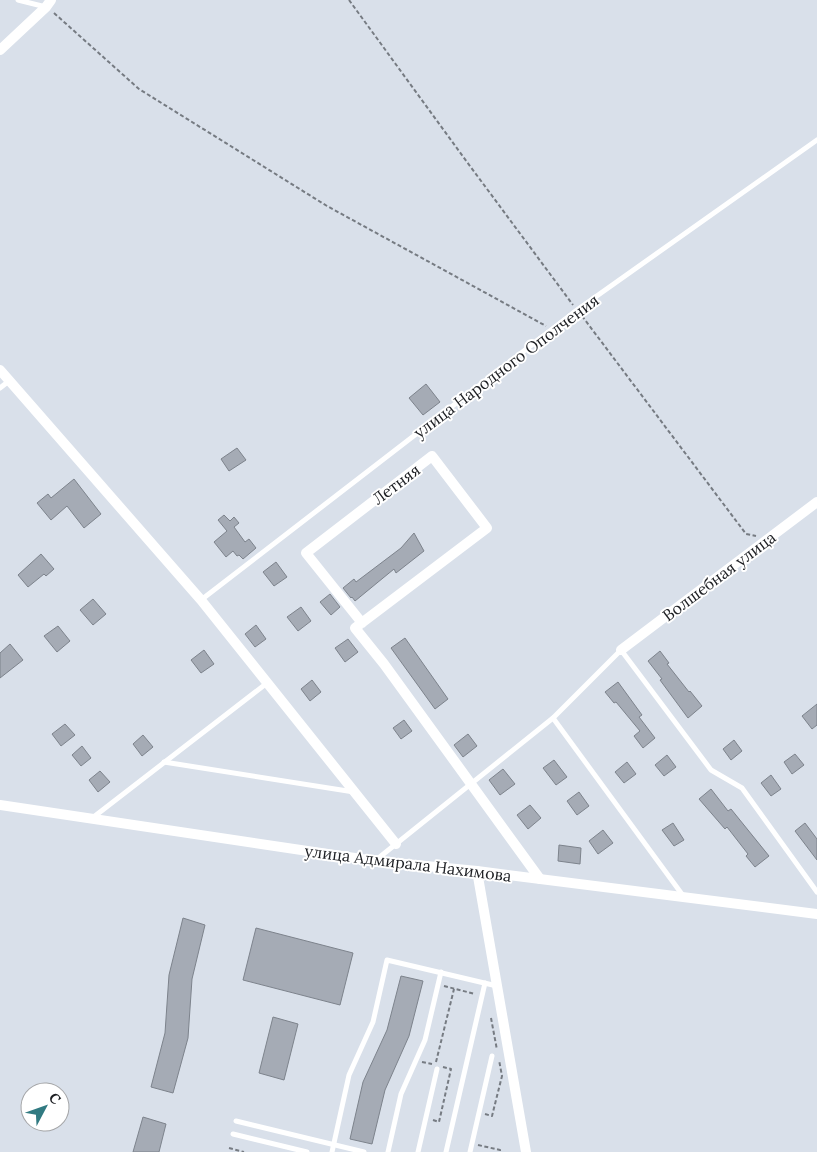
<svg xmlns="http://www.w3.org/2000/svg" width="817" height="1152" font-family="Lora,serif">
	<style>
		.building { fill: #a5abb5; stroke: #7d838c }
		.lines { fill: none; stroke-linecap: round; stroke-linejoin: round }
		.path { stroke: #767b82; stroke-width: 2; stroke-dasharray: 4 2.5; stroke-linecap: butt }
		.service { stroke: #fff; stroke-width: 5 }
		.minor { stroke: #fff; stroke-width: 10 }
		.labels { text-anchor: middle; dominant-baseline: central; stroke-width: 4; stroke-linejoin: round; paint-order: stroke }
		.street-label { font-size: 16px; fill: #1c1e22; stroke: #fff }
	</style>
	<rect width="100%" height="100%" fill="#d9e0ea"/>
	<g class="building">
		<path d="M426 384 440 402 423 415 409 398Z"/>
		<path d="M237 448 246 460 229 471 221 459Z"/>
		<path d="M74 479 101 514 84 528 67 506 51 520 37 503 48 494 51 498Z"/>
		<path d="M224 515 230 521 234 517 239 523 234 527 245 542 249 539 256 548 243 559 239 555 237 556 233 551 226 557 214 542 227 531 218 520Z"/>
		<path d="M414 533 424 551 396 573 394 569 355 601 352 597 351 598 343 588 354 579 356 582 401 548Z"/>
		<path d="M41 554 54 569 46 576 44 574 28 587 18 575Z"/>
		<path d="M276 562 287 577 274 586 263 572Z"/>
		<path d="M330 594 340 607 331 615 320 602Z"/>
		<path d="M93 599 106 614 93 625 80 610Z"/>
		<path d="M301 607 311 621 298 631 287 617Z"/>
		<path d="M256 625 266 639 255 647 245 634Z"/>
		<path d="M58 626 70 641 57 652 44 636Z"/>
		<path d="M405 638 448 699 435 709 391 648Z"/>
		<path d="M348 639 358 652 345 662 335 648Z"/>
		<path d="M10 644 23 660 0 678V653Z"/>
		<path d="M204 650 214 664 201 673 191 660Z"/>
		<path d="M660 651 669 663 667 664 689 692 690 691 702 706 688 718 660 680 662 679 648 661Z"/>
		<path d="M312 680 321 692 310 701 301 689Z"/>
		<path d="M618 682 642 715 639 717 655 738 643 748 634 736 640 731 616 702 614 703 605 692Z"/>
		<path d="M817 704V725L812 729 802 716Z"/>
		<path d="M404 720 412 731 401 739 393 728Z"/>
		<path d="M65 724 75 735 61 746 52 734Z"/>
		<path d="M468 734 477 746 463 757 454 745Z"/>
		<path d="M143 735 153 747 142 756 133 744Z"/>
		<path d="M734 740 742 751 731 760 723 749Z"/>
		<path d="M82 746 91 758 81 766 72 755Z"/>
		<path d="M795 754 804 765 792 774 784 762Z"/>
		<path d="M667 755 676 767 664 776 655 765Z"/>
		<path d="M554 760 567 777 556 785 543 768Z"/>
		<path d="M627 762 636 774 624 783 615 772Z"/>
		<path d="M503 769 515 784 500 795 489 780Z"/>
		<path d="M100 771 110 782 98 792 89 780Z"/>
		<path d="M771 775 781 789 771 796 761 783Z"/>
		<path d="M711 789 728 811 731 809 769 856 755 867 746 856 748 854 727 827 725 829 699 799Z"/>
		<path d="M579 792 589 806 577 815 567 801Z"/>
		<path d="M530 805 541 818 528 829 517 815Z"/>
		<path d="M673 823 684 840 674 846 662 830Z"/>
		<path d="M805 823 817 839V860L795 831Z"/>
		<path d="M603 830 613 843 598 854 589 841Z"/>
		<path d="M559 845 581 848 580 864 558 861Z"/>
		<path d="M183 918 205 925 192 979 188 1038 173 1093 151 1087 165 1033 169 975Z"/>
		<path d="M256 928 353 953 340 1005 243 980Z"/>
		<path d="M401 976 423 981 409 1036 385 1090 372 1144 350 1139 363 1082 387 1030Z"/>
		<path d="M273 1017 298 1024 284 1080 259 1073Z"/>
		<path d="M143 1117 166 1124 159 1152H133Z"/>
	</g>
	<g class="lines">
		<g class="path">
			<path d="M349 0 467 162 573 305"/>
			<path d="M54 13 139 89 327 206 546 326"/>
			<path d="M582 316 746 534 756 536"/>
			<path d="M444 986 475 994"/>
			<path d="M491 1018 497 1050"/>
			<path d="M422 1062 432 1064"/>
			<path d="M436 1062 454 989"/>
			<path d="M485 1114 492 1116 502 1076 499 1060"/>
			<path d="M433 1120 439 1122 451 1069 443 1067"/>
			<path d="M478 1145 500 1150V1152"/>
			<path d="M229 1148 244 1152"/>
		</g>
		<g class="service">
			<path d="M18 0 46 7"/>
			<path d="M0 388 9 381"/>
			<path d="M201 600 577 310 817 140"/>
			<path d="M553 718 684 897"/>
			<path d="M164 762 354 792"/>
			<path d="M91 819 267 683"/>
			<path d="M376 860 553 718 621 650 711 770 742 788 817 892"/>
			<path d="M236 1121 364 1152"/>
			<path d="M233 1134 307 1152"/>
			<path d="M332 1152 349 1075 373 1022 387 960 497 986"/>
			<path d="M388 1152 401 1094 425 1040 441 972"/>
			<path d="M418 1152 437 1069"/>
			<path d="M446 1152 485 983"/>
			<path d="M470 1152 492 1056"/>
		</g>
		<g class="minor">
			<path d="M0 50 46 7 51 0"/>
			<path d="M0 370 201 600 396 844"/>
			<path d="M362 623 306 553 432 456 487 528 355 628 384 664 540 879"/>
			<path d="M621 650 817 502"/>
			<path d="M0 805 375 861 477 871 817 914"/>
			<path d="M477 871 526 1152"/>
		</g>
	</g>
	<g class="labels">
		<g class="street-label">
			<text transform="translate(506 366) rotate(-37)">улица Народного Ополчения</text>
			<text transform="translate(396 484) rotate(-37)">Летняя</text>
			<text transform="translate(719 576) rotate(-37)">Волшебная улица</text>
			<text transform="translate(408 863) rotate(7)">улица Адмирала Нахимова</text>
		</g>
	</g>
	<g transform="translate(45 1107) rotate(49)"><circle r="24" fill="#ffffff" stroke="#a4a5a7"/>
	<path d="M0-4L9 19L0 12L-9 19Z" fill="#317a81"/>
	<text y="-8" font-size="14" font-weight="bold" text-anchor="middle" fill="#1c1e22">С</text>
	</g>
</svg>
